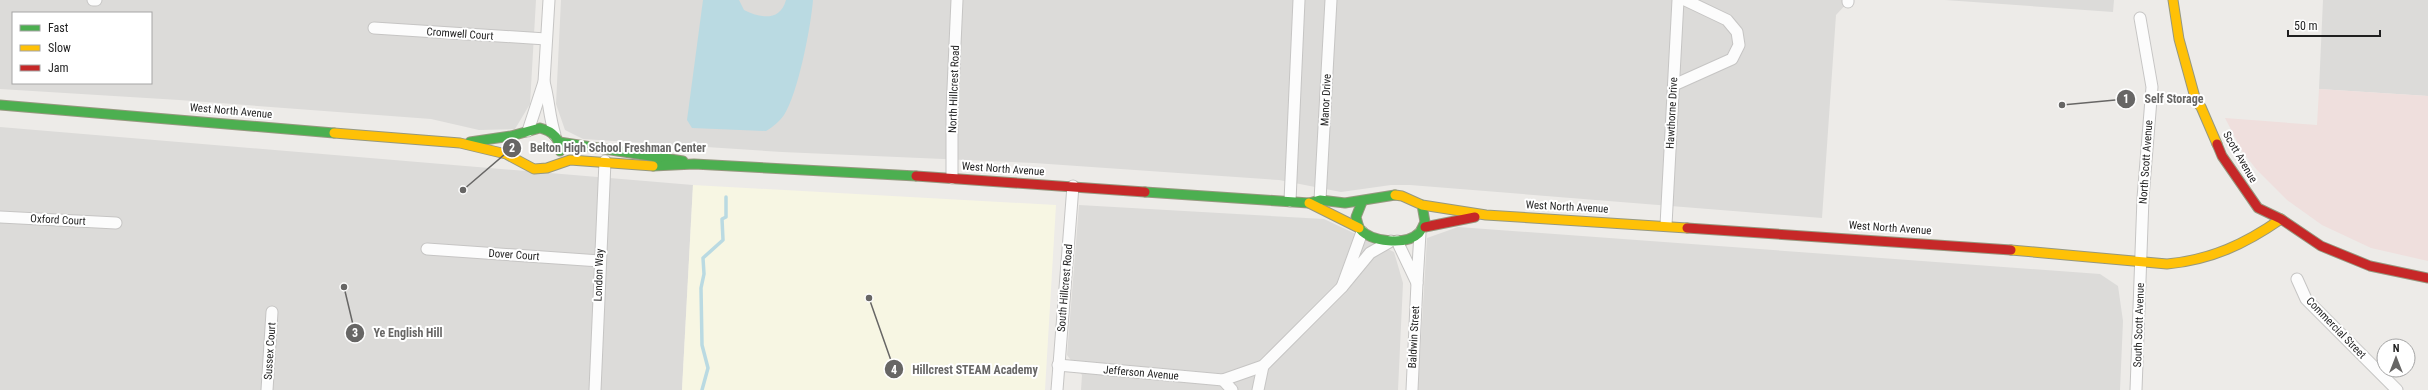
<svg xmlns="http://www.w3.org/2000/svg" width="2428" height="390" font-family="'Roboto Condensed',sans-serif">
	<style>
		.residential { fill: #dcdbd9; fill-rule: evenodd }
		.commercial { fill: #efdfdd }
		.education { fill: #f7f6e3 }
		.water { fill: #badae2 }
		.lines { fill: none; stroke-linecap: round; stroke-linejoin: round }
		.stream { stroke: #badae2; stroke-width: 3.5 }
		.street-casing { stroke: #c6c5c4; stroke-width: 13 }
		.fast-casing { stroke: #96987f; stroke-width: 11 }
		.slow-casing { stroke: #96987f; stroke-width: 11 }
		.jam-casing { stroke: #96987f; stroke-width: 11 }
		.street { stroke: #fcfcfc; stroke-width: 11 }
		.fast { stroke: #4caf50; stroke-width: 9 }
		.slow { stroke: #ffc107; stroke-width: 9 }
		.jam { stroke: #c62828; stroke-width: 9 }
		.labels { text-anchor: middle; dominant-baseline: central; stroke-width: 4; stroke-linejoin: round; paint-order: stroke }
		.street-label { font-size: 11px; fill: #1f1f1f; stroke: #fff }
		.leader { fill: none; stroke: #676665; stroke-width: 1.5 }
		.callout-dot { fill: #676665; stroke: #fff; stroke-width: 1.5 }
		.mark-label { font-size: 12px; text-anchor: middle; font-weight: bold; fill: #fff }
		.callout-label { font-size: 12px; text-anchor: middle; font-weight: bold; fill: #676665; stroke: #fff; stroke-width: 4; stroke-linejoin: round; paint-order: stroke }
	</style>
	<rect width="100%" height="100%" fill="#edebe8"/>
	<g class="residential">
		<path d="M0 0H536L530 104 515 129 479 130 431 119 179 100 0 89ZM13 13H151V83H13Z"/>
		<path d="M561 0H1850L1836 15 1822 218 1410 185H1391L1341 192 1279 180 1034 163 782 152 583 139 565 130 556 104Z"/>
		<path d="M1945 0H2114L2113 12Z"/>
		<path d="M2323 0H2428V96L2319 89Z"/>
		<path d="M0 127 693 185 682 390H0Z"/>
		<path d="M1079 205 1324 219 1394 252 1403 283 1398 390H1081L1082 375 1067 355Z"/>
		<path d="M1458 227 2100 274 2118 286 2123 321 2120 390H1418L1427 238Z"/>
	</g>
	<path class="commercial" d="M2319 89 2428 96V261L2371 248 2322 225 2287 200 2256 169 2242 151 2225 118 2317 125Z"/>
	<path class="education" d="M693 185 1056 205 1045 390H682Z"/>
	<path class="water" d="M703 0H739L744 10C760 18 780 22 786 0H813C811 26 798 94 784 115 779 122 774 126 766 131L692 128 687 120Z"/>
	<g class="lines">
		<path class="stream" d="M702 390 708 368 702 345 701 288 704 274 703 258 723 240 722 219 726 217V197"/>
		<defs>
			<g id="street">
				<path d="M93 0H96"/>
				<path d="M1848 0V2"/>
				<path d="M374 28 546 39"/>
				<path d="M544 82C549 99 549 117 555 135"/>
				<path d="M1674 85 1732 59 1739 45 1737 32 1727 20 1685 0"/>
				<path d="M528 131 544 82 549 0"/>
				<path d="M952 178V111L957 0"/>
				<path d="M1320 200 1331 0"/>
				<path d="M1290 201 1299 0"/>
				<path d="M0 217 116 223"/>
				<path d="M1666 225 1678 0"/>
				<path d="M1362 232 1342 287 1370 253 1391 241"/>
				<path d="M1397 241 1417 283 1420 233"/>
				<path d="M427 249 600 261"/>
				<path d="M2297 279 2306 299 2397 390"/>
				<path d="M1058 365 1223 380 1263 366 1342 287"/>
				<path d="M1223 380 1232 390"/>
				<path d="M267 390 272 312"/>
				<path d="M595 390 605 161"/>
				<path d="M1057 390 1073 186"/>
				<path d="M1258 390 1263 366"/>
				<path d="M1412 390 1417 283"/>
				<path d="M2136 390 2143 198 2152 87 2140 18"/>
			</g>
			<g id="fast">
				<path d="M0 105 334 133"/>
				<path d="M470 142 511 136 540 128C552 131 560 138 560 151"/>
				<path d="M559 142 683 161"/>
				<path d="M653 166 694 164 916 176"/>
				<path d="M1145 192 1309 203 1320 200 1345 203 1395 195"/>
				<path d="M1362 202 1356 217C1357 220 1358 226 1360 229 1371 242 1406 246 1419 233 1421 231 1423 226 1425 222L1422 205"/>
			</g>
			<g id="slow">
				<path d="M2173 0 2179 39 2196 101 2201 107 2217 144"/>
				<path d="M334 133 460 143 506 154 534 169 547 168 570 160 653 166"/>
				<path d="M1395 195 1402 196 1422 205 1486 215 1687 228"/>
				<path d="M1309 203 1359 228"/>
				<path d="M2011 250 2167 264C2211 260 2245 244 2281 219"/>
			</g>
			<g id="jam">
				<path d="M2217 144 2222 156 2258 208 2281 219 2321 246 2370 266 2428 278"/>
				<path d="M916 176 1145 192"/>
				<path d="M1425 227 1475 217"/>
				<path d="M1687 228 2011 250"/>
			</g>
		</defs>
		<use href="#street" class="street-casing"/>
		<use href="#fast" class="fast-casing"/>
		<use href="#slow" class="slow-casing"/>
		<use href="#jam" class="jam-casing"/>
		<use href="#street" class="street"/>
		<use href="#fast" class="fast"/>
		<use href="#slow" class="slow"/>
		<use href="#jam" class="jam"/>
	</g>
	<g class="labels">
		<g class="street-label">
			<text transform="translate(460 34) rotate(4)">Cromwell Court</text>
			<text transform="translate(954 89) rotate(-88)">North Hillcrest Road</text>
			<text transform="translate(1326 100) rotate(-87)">Manor Drive</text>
			<text transform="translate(231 111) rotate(5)">West North Avenue</text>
			<text transform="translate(1672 113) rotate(-87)">Hawthorne Drive</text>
			<text transform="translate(2240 157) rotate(60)">Scott Avenue</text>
			<text transform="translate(2146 162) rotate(-86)">North Scott Avenue</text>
			<text transform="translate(1003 169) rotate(4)">West North Avenue</text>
			<text transform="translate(1567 207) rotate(3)">West North Avenue</text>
			<text transform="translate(58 220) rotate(3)">Oxford Court</text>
			<text transform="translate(1890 228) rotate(4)">West North Avenue</text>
			<text transform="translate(514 255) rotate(4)">Dover Court</text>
			<text transform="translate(599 275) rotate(-88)">London Way</text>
			<text transform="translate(1065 288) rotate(-85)">South Hillcrest Road</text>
			<text transform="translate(2139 325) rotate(-88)">South Scott Avenue</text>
			<text transform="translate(2336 328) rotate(46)">Commercial Street</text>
			<text transform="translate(1414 337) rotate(-87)">Baldwin Street</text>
			<text transform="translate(270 351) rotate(-86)">Sussex Court</text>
			<text transform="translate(1141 373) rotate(5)">Jefferson Avenue</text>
		</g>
	</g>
	<path class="leader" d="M2062 105L2126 99M463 190L512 148M344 287L355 333M869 298L894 369"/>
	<g class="callout-dot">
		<circle cx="2062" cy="105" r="4"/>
		<circle cx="463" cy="190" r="4"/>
		<circle cx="344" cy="287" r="4"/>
		<circle cx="869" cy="298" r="4"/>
		<circle cx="2126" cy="99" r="10"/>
		<circle cx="512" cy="148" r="10"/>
		<circle cx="355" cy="333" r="10"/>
		<circle cx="894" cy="369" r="10"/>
	</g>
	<g class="mark-label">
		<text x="2126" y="103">1</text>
		<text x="512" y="152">2</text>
		<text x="355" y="337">3</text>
		<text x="894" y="374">4</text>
	</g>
	<g class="callout-label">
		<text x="2174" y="103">Self Storage</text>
		<text x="618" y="152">Belton High School Freshman Center</text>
		<text x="408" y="337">Ye English Hill</text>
		<text x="975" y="374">Hillcrest STEAM Academy</text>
	</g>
	<rect x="12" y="12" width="140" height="72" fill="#ffffff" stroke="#a5a5a5"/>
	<rect x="20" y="25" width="20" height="6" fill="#4caf50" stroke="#a5a5a5"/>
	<text x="48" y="32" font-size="12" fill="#1f1f1f">Fast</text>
	<rect x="20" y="45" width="20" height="6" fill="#ffc107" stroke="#a5a5a5"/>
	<text x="48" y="52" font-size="12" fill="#1f1f1f">Slow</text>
	<rect x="20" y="65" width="20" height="6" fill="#c62828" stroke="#a5a5a5"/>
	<text x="48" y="72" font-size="12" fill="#1f1f1f">Jam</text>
	<g transform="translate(2396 358)"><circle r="19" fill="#ffffff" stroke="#a5a5a5"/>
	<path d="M0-3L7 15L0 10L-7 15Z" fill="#676665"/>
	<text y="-6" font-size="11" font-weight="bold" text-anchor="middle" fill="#1f1f1f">N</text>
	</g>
	<path d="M2288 30v6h92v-6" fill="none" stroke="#1f1f1f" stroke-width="2"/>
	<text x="2294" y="30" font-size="12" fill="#1f1f1f" stroke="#ffffff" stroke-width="3" paint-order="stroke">50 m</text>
</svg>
